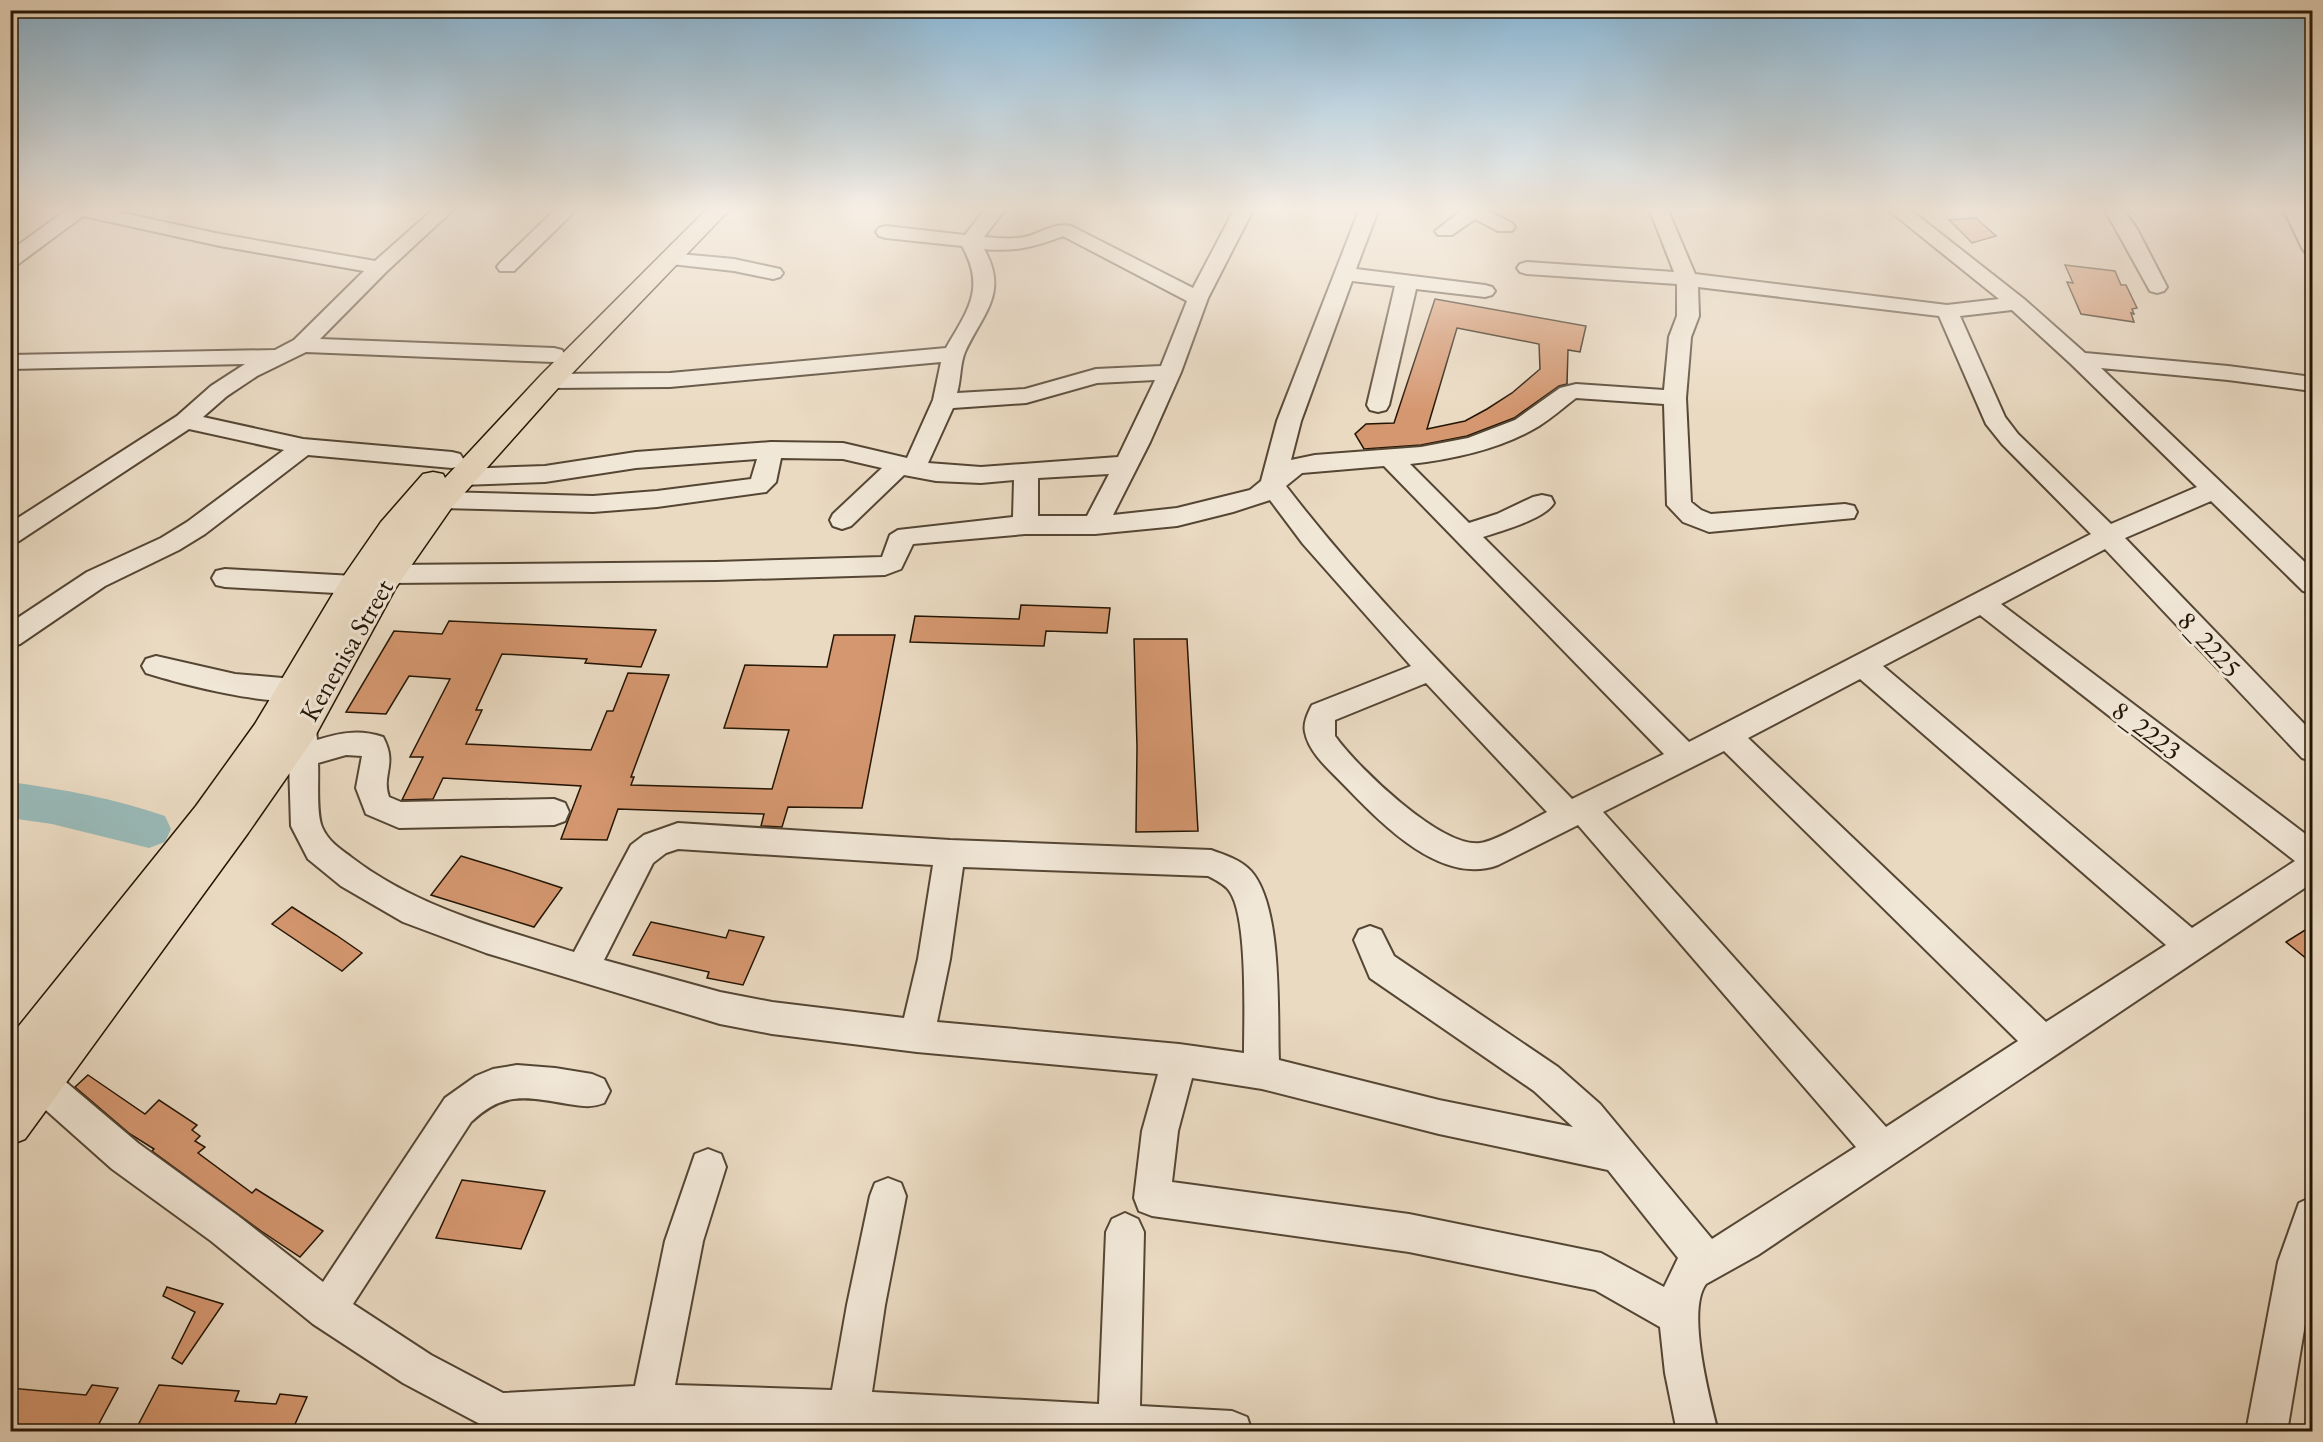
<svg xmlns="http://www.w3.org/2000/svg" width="2323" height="1442" font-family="'EB Garamond',serif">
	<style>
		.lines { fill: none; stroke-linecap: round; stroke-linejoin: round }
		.river { fill: #99bab8; fill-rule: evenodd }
		.building { fill: #d59770; stroke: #231504; stroke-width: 1.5; fill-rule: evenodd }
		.minor-casing { stroke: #554634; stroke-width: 4 }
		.major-casing { stroke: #231504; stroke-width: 3 }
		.minor { fill: #f1e7d7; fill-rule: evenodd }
		.major { fill: #eadac2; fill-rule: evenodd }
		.labels { text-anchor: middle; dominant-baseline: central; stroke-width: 6; stroke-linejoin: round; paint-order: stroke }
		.street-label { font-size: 27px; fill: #231504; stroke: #f1e7d7 }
	</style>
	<rect width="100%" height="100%" fill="#eadac2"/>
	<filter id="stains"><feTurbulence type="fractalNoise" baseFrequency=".00333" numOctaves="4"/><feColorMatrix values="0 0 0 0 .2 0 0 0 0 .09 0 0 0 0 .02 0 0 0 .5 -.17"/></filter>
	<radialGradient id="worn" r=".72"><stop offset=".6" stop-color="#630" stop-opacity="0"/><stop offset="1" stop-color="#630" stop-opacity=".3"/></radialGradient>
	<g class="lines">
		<path class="river" d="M10 782C62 789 116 799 165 816L171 829 165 842 149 848 52 824 10 818Z"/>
	</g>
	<g class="building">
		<path d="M1976 218 1996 236 1972 243 1949 220Z"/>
		<path d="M2065 265 2115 271 2121 285H2126L2137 308 2132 309 2134 314 2131 313 2134 322 2081 314 2067 282 2073 283Z"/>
		<path d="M1435 299 1586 326 1580 352 1568 350 1567 384 1559 386 1514 418 1467 436 1421 445 1364 449 1355 434 1366 424 1394 423ZM1457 328 1539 344 1540 369 1512 393 1487 409 1465 421 1427 429Z"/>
		<path d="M1021 605 1110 608 1107 633 1046 631 1044 646 910 642 915 616 1019 619Z"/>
		<path d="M449 621 656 630 641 667 585 663 587 659 502 654 476 710H482L466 744 591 750 607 711H613L628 673 669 675 631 777H634L631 785 772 789 789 730 724 728 745 665 827 667 834 635H895L862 808 788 807 782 827 761 826 764 814 618 809 607 840 561 839 581 786 443 778 433 799 402 800 423 757H410L450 679 409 676 386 714 346 712 394 631 442 634Z"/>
		<path d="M1134 639H1187L1198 831 1136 832 1137 747Z"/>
		<path d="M461 856 507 870 562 888 534 927 431 895Z"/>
		<path d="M292 907 336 935 362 953 342 971 272 924Z"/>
		<path d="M651 922 726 938 729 930 764 937 743 985 707 978 709 972 633 955Z"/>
		<path d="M2313 925V964L2286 942Z"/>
		<path d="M88 1075 145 1114 159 1100 197 1125 192 1130 200 1136 195 1141 205 1147 198 1153 252 1193 256 1189 323 1231 300 1257 261 1231 152 1151 154 1149 130 1134 75 1087Z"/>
		<path d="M462 1180 545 1191 521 1249 436 1238Z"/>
		<path d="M167 1287 223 1304 182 1364 172 1358 195 1312 163 1296Z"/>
		<path d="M92 1385 118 1388 95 1431H10V1388L86 1395Z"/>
		<path d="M159 1385 239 1391 235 1401 276 1404 280 1394 307 1397 292 1431H135Z"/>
	</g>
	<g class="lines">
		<defs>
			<g id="minor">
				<path d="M69 208H99L220 234 375 261 435 208H455L386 272 320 339 554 348 562 350 565 355 562 360 554 362 306 352 257 376 227 396 203 417 303 439 452 452 460 454 464 460 460 466 452 468 308 455 205 534 179 550 105 586 20 644 10 647V623L87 572 161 538 187 522 284 450 189 429 19 541 10 544V523L177 416 211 386 245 364 10 369V355L275 350 294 340 364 271 220 246 83 216 17 265 10 267V251Z"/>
				<path d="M557 208H578L514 271H500L497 267 500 263Z"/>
				<path d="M986 208H1006L984 237C999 238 1014 240 1029 236 1044 231 1055 223 1071 226L1193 288 1235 208H1254L1208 298 1181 372 1150 442 1113 515 1177 508 1250 490 1261 481 1277 421 1360 208H1379L1356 269 1485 285 1492 287 1495 291 1492 295 1485 297 1416 289 1389 405 1386 410 1378 412 1370 410 1367 405 1395 286 1352 281 1301 421 1291 460 1315 455 1421 447 1468 438 1515 420 1560 388 1576 384 1664 390 1669 337 1677 316V284L1527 274 1520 272 1517 268 1520 264 1527 262 1674 272 1649 208H1667L1695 274 1947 305 1999 299 1886 208H1908L2024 299 2085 353 2228 366 2312 377V391L2228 380 2101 368 2312 569V593L2303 591 2211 501 2125 538 2312 732V761L2302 758 2105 549 2001 604 2312 839V883L1758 1255 1706 1284C1686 1310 1710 1400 1718 1432H1677L1665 1373 1660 1327 1595 1290 1409 1252 1152 1216 1139 1211 1134 1198 1142 1131 1158 1074 917 1052 772 1034 720 1024 486 953 403 922 341 886 308 859 291 826 288 729 292 721 302 718 312 721 316 729 317 740C340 733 359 729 383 737 398 765 381 774 389 797L401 802 554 799 565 803 569 812 565 821 554 825 399 828 366 814 356 788 362 756 346 755 318 763C319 780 316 813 322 827 328 841 339 848 351 857 416 907 497 928 574 952L631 845 644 835 678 823 950 840 1211 850C1225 855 1241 860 1251 871 1283 907 1277 1013 1279 1060L1439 1100 1573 1127 1534 1091 1370 978 1354 940 1359 930 1370 926 1381 930 1394 956 1558 1067 1600 1104 1712 1239 1856 1147 1578 825 1498 865C1441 886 1382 824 1346 787 1331 771 1309 754 1305 732 1303 723 1308 713 1312 705L1411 666 1303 544 1270 500 1233 512 1177 526 1095 534H1025L913 544 901 569 885 575 716 580 390 583 381 581 377 574 381 567 390 565 716 562 882 557 890 535 898 530 1013 517 1014 480 981 483 936 481 904 475 851 526 842 529 833 526 830 520 833 514 882 468 843 459 781 458 776 482 766 492 657 507 593 512 442 508 433 506 430 500 433 494 442 492 593 496 657 491 751 479 757 459 636 468 545 482 462 485 453 483 450 477 453 471 462 469 545 466 636 452 771 442 843 443 907 458 933 400 941 362 670 387 550 388 542 386 539 381 542 376 550 374 670 373 946 348C968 310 986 288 962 246L886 238 879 236 876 232 879 228 886 226 965 235ZM1063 236 1187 301 1161 366 1096 369 1025 389 957 393C961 380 960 363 965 352 983 313 1009 293 984 249 1013 252 1036 247 1063 236ZM1698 287 1939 316 1986 424 2002 444 2091 534 1689 742 1483 537C1501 531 1545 519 1554 503L1551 497 1542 495 1533 497 1497 514 1469 523 1410 464C1454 459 1501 449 1539 426 1552 418 1564 407 1576 398L1664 404 1667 505 1683 522 1709 532 1854 518 1857 512 1854 506 1845 504 1711 514 1701 510 1691 502 1686 398 1691 337 1699 316ZM2012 310 2071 364 2197 487 2111 524 2018 434 2005 417 1960 316ZM1155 380 1118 457 981 467 928 463 953 408 1026 403 1097 383ZM1384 466 1664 754 1572 799C1474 697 1372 598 1286 486L1302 473ZM1109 474 1087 516H1038V478ZM1980 615 2295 861 2192 928 1883 666ZM1860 679 2166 945 2046 1022 1748 738ZM1426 683 1547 812C1531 820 1496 841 1480 843 1441 848 1357 767 1335 736V720ZM1724 751 2018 1041 1886 1127 1603 812ZM678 849 933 865 918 959 904 1018 772 1002 720 992 604 960 653 863 666 853ZM963 867 1208 876C1216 880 1226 885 1230 892 1248 919 1244 1018 1244 1053L1179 1044 937 1022 950 959ZM1192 1078 1262 1089 1439 1134 1608 1170 1678 1258 1664 1287 1601 1253 1409 1214 1172 1182 1178 1131Z"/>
				<path d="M1459 208H1487L1486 210 1512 223 1515 227 1512 231H1498L1475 219 1452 235H1438L1435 231 1461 211Z"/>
				<path d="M2104 208H2122L2137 229 2167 287 2164 291 2157 293 2150 291Z"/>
				<path d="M2283 208H2303L2312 228V254L2305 252 2302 248Z"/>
				<path d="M669 253 734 259 780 269 783 273 780 277 773 279 734 271 662 263 659 259 662 255Z"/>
				<path d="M225 569 354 576 363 578 367 585 363 592 354 594 225 587 216 585 212 578 216 571Z"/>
				<path d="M156 656 235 674 294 679 304 682 308 690 304 698C271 708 181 684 146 673L142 666 146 659Z"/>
				<path d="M517 1065 555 1068 592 1074 604 1079 610 1091 604 1103C591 1108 582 1106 568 1104 525 1097 504 1091 471 1122L353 1304 431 1355 503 1393 635 1386 665 1241 695 1154 708 1149 721 1154 726 1167 703 1241 675 1385 832 1390 847 1305 870 1196 875 1183 888 1178 901 1183 906 1196 885 1305 872 1392 1099 1404 1106 1232 1112 1219 1125 1213 1138 1219 1144 1232 1140 1406 1232 1411 1247 1417 1252 1432H851L651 1425 567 1432H495L403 1383 313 1324 211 1241 112 1169 30 1096 25 1084 30 1072 42 1067 54 1072 138 1143 237 1215 323 1282 445 1098 476 1076 493 1069Z"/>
				<path d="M2312 1197V1282L2287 1432H2246L2278 1262 2299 1203Z"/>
			</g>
			<path id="major" d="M708 208H731L559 387 452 507 395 589 314 738 248 833 25 1139 10 1145V1091L14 1087 10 1088V1037L196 806 255 724 343 577 381 522 423 474 433 472 443 474 445 478 541 375Z"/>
		</defs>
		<use href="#minor" class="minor-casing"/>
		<use href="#major" class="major-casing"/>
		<use href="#minor" class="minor"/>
		<use href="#major" class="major"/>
	</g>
	<linearGradient id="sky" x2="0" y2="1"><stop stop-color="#88b6d5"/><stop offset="0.51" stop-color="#f6eee4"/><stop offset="1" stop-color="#f6eee4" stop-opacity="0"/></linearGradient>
	<rect width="2323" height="410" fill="url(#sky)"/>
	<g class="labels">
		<g class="street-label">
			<text transform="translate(2210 644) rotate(47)">8_2225</text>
			<text transform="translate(346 650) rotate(-60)">Kenenisa Street</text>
			<text transform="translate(2147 730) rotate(37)">8_2223</text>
		</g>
	</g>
	<rect width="2323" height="1442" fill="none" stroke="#eadac2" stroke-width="36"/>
	<rect x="12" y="12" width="2299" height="1418" fill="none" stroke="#231504" stroke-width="3"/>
	<rect x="18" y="18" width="2287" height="1406" fill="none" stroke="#231504" stroke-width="1.5"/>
	<rect width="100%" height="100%" filter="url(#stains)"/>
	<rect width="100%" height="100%" fill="url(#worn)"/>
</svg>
